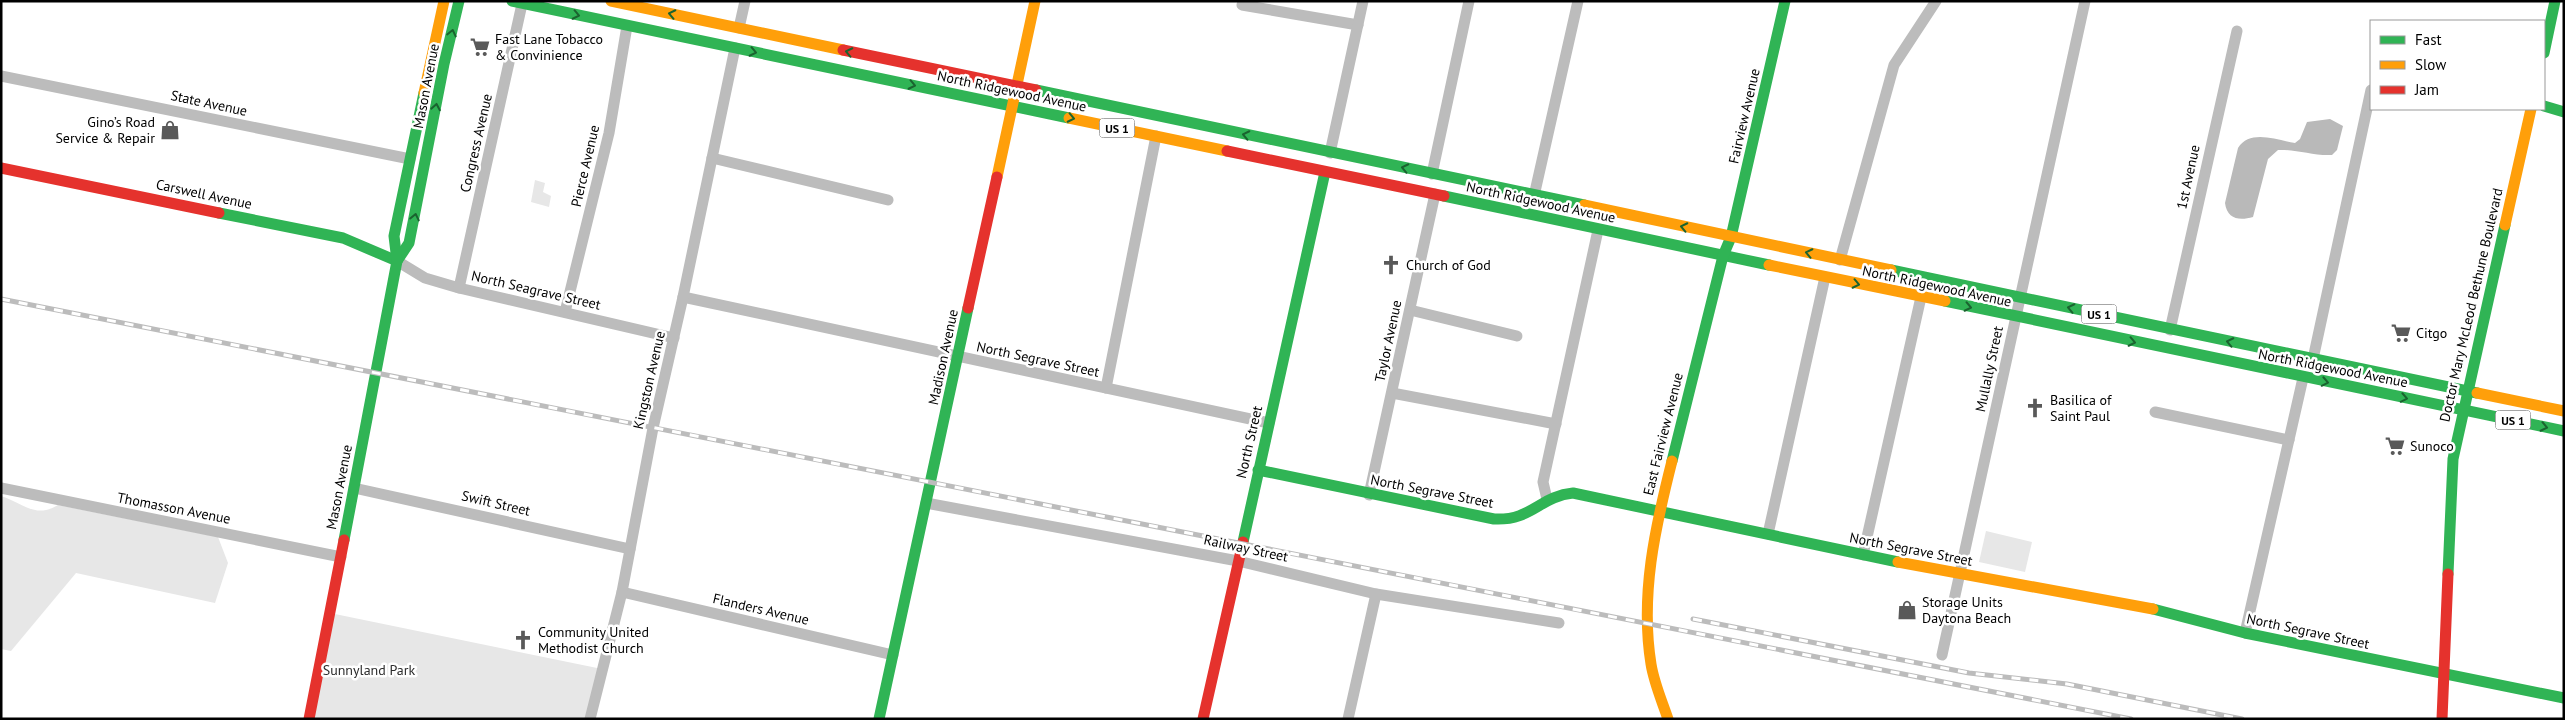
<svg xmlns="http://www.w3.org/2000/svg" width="2565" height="720" font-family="'PT Sans',sans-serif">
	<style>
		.green { fill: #e7e7e7 }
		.water { fill: #b9b9b9 }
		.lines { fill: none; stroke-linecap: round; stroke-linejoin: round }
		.street { stroke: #bcbcbc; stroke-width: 11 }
		.fast { stroke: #30b455; stroke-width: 11 }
		.slow { stroke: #ff9f0a; stroke-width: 11 }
		.jam { stroke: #e5322d; stroke-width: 11 }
		.rail-casing { stroke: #bcbcbc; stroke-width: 5 }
		.rail { stroke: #fff; stroke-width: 3; stroke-dasharray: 9; stroke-linecap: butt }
		.oneway { stroke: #1a632f }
		.labels { text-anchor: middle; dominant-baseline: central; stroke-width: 5; stroke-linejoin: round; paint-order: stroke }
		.shield { fill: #fff; stroke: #4c4c4c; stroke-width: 1 }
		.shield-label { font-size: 12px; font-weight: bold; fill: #000 }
		.poi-label { font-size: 14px; fill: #000; stroke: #fff; text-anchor: start }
		.street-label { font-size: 14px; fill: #000; stroke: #fff }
		.park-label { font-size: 14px; fill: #2b2b2b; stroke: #fff }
	</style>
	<rect width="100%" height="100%" fill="#fff"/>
	<g class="green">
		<path d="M535 180 545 183 543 192 551 196 549 207 531 202Z"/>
		<path d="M1 496C23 503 35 519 58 505L218 537 228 563 215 603 76 573 11 651 1 649Z"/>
		<path d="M1986 531 2032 542 2025 572 1979 562Z"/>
		<path d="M330 613 602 669 590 719H309Z"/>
	</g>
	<path class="water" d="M2330 119 2343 126 2337 150 2332 155C2313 156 2296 149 2278 150L2268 159 2253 217C2239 221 2227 219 2225 203L2238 148C2250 129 2276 140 2295 143L2300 139 2307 122Z"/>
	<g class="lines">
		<g class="street">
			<path d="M1243 1 1242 5 1358 25"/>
			<path d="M739 28 745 1"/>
			<path d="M1 76 410 159"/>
			<path d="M1330 153 1363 1"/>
			<path d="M712 158 888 200"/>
			<path d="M1432 174 1469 1"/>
			<path d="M1534 196 1578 1"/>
			<path d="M1840 260 1894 65 1936 1"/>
			<path d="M397 261 425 278 459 288 674 338"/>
			<path d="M459 288 522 4"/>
			<path d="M683 297 1269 423"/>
			<path d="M1410 310 1517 336"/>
			<path d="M565 312 609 133 627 26"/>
			<path d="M2170 330 2237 31"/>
			<path d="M2313 359 2371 90"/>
			<path d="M1106 388 1156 136"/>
			<path d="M1392 393 1556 424"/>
			<path d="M2155 412 2289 440"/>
			<path d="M1 488 341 557"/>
			<path d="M354 488 630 549"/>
			<path d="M1369 495 1435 194"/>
			<path d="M1547 499 1543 482 1598 230"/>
			<path d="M926 503 1238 561 1376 594 1559 623"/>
			<path d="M1768 534 1825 277"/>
			<path d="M1863 555 1921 297"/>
			<path d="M622 592 893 655"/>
			<path d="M2245 633 2303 378"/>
			<path d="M1942 655 2085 1"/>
			<path d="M590 719 622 592 653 428 683 297 735 48"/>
			<path d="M1348 719 1376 594"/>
		</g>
		<g class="fast">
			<path d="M512 1 1069 118"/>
			<path d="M2544 53 2555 1"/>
			<path d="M1036 90 1584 205"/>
			<path d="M2544 106 2564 112"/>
			<path d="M1444 196 1769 265"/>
			<path d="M219 213 343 238 397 261"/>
			<path d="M397 261 409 243 444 64 459 1"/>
			<path d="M1891 270 2477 393"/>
			<path d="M1945 301 2564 431"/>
			<path d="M1672 461 1723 256 1731 237 1785 1"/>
			<path d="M1258 470 1494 519C1532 521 1540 496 1573 493L1898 562"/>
			<path d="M344 540 397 261 394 236 424 93"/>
			<path d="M1243 542 1325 172"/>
			<path d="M2448 574 2453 459 2505 225"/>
			<path d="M2153 609 2245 633 2564 698"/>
			<path d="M879 719 968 308"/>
		</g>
		<g class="slow">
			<path d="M611 1 843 50"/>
			<path d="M424 93 444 1"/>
			<path d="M1069 118 1227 151"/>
			<path d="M997 177 1035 1"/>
			<path d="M1584 205 1891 270"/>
			<path d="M2505 225 2531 109"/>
			<path d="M1769 265 1945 301"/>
			<path d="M2477 393 2564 411"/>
			<path d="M1898 562 2153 609"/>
			<path d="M1668 719C1662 701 1654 683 1651 664 1640 595 1655 528 1672 461"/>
		</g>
		<g class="jam">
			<path d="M843 50 1036 90"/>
			<path d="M1227 151 1444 196"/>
			<path d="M1 168 219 213"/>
			<path d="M968 308 997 177"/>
			<path d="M309 719 344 540"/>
			<path d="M1203 719 1243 542"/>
			<path d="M2442 719 2448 574"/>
		</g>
		<defs>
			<g id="rail">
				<path d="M1 299 2131 719"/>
				<path d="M1693 619 1969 673 2067 684 2242 719"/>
			</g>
		</defs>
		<use href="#rail" class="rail-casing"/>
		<use href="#rail" class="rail"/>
	</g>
	<defs><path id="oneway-chevron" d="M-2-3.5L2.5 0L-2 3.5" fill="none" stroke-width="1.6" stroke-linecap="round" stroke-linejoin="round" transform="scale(1.25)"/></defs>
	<g class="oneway">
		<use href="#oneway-chevron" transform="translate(672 14) rotate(-168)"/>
		<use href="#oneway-chevron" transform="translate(576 15) rotate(12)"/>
		<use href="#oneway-chevron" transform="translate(452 33) rotate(-77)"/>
		<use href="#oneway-chevron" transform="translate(753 52) rotate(12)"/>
		<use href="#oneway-chevron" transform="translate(849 52) rotate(-168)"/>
		<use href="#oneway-chevron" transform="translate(912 85) rotate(12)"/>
		<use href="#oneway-chevron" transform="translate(436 107) rotate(-80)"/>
		<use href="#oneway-chevron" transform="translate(1071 118) rotate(12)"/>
		<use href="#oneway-chevron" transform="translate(1246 135) rotate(-168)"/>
		<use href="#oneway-chevron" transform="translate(1405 168) rotate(-168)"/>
		<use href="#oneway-chevron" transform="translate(415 217) rotate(-78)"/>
		<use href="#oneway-chevron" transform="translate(1684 227) rotate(-168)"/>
		<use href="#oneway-chevron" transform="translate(1809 253) rotate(-168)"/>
		<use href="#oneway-chevron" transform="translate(1856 284) rotate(12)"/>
		<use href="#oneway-chevron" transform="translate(1968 307) rotate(12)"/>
		<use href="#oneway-chevron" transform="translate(2071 308) rotate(-168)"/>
		<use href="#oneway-chevron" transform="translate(2132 342) rotate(12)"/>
		<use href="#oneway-chevron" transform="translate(2230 342) rotate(-168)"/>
		<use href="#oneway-chevron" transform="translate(2325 382) rotate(11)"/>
		<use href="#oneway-chevron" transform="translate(2404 398) rotate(11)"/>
		<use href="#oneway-chevron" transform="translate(2544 427) rotate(12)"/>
	</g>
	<defs>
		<symbol id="supermarket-bare" viewBox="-9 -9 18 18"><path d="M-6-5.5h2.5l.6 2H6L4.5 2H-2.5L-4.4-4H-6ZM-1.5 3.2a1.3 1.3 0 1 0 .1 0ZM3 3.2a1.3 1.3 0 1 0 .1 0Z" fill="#595959" stroke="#fff" stroke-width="2.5" paint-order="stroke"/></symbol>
		<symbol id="shop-bare" viewBox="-9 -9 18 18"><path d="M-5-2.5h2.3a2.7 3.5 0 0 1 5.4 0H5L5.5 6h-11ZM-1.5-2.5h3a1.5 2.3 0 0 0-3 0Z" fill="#595959" stroke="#fff" stroke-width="2.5" paint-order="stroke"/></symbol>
		<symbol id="church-bare" viewBox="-9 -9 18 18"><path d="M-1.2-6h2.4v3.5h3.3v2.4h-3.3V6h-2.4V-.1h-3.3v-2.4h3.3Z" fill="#595959" stroke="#fff" stroke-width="2.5" paint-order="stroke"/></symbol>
	</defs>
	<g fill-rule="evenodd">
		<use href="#supermarket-bare" x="466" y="33" width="28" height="28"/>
		<use href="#shop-bare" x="156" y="116" width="28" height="28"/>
		<use href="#church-bare" x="1377" y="251" width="28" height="28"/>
		<use href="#supermarket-bare" x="2387" y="319" width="28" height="28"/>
		<use href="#church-bare" x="2021" y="394" width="28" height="28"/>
		<use href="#supermarket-bare" x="2381" y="432" width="28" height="28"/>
		<use href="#shop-bare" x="1893" y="596" width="28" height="28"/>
		<use href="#church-bare" x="509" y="626" width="28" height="28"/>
	</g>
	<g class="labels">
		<g class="shield">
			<rect x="1099.5" y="118.5" width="35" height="19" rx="4"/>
			<rect x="2081.5" y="304.5" width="35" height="19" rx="4"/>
			<rect x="2495.5" y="410.5" width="35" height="19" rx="4"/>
		</g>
		<g class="shield-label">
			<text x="1117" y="128">US 1</text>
			<text x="2099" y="314">US 1</text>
			<text x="2513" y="420">US 1</text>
		</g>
		<g class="poi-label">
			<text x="495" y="39">Fast Lane Tobacco<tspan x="495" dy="16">&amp; Convinience</tspan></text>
			<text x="155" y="122" text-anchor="end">Gino’s Road<tspan x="155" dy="16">Service &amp; Repair</tspan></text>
			<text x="1406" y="265">Church of God</text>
			<text x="2416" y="333">Citgo</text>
			<text x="2050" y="400">Basilica of<tspan x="2050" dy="16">Saint Paul</tspan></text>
			<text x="2410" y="446">Sunoco</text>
			<text x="1922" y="602">Storage Units<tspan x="1922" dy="16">Daytona Beach</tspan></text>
			<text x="538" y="632">Community United<tspan x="538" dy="16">Methodist Church</tspan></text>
		</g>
		<g class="street-label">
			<text transform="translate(426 86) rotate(-79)">Mason Avenue</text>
			<text transform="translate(1012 91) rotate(12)">North Ridgewood Avenue</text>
			<text transform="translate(209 103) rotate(12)">State Avenue</text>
			<text transform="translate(1744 116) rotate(-77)">Fairview Avenue</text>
			<text transform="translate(476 143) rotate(-77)">Congress Avenue</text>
			<text transform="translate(585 166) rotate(-77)">Pierce Avenue</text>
			<text transform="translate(2188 177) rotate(-78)">1st Avenue</text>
			<text transform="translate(204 194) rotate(12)">Carswell Avenue</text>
			<text transform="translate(1541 202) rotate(12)">North Ridgewood Avenue</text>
			<text transform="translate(1937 286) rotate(12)">North Ridgewood Avenue</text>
			<text transform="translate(536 290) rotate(13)">North Seagrave Street</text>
			<text transform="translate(2471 305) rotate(-77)">Doctor Mary McLeod Bethune Boulevard</text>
			<text transform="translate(1388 341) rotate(-78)">Taylor Avenue</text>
			<text transform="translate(943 357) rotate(-78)">Madison Avenue</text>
			<text transform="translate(1038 359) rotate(12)">North Segrave Street</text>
			<text transform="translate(2333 368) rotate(11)">North Ridgewood Avenue</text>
			<text transform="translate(1989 369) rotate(-78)">Mullally Street</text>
			<text transform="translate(649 380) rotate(-77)">Kingston Avenue</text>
			<text transform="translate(1663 434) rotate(-76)">East Fairview Avenue</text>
			<text transform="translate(1249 442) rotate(-77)">North Street</text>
			<text transform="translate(339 487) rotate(-79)">Mason Avenue</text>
			<text transform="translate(1432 491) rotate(11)">North Segrave Street</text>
			<text transform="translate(496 503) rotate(13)">Swift Street</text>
			<text transform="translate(174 508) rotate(11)">Thomasson Avenue</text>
			<text transform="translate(1246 548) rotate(12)">Railway Street</text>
			<text transform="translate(1911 549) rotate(11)">North Segrave Street</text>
			<text transform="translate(761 609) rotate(13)">Flanders Avenue</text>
			<text transform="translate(2308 631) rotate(12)">North Segrave Street</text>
		</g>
		<g class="park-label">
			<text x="369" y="670">Sunnyland Park</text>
		</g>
	</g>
	<rect width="2565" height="720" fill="none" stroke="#000000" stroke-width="5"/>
	<rect x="2370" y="20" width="175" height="90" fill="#ffffff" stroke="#999999"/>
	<rect x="2380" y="36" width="25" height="8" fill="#30b455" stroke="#999999"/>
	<text x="2415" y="45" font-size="15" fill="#000000">Fast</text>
	<rect x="2380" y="61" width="25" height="8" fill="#ff9f0a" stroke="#999999"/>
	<text x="2415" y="70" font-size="15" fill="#000000">Slow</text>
	<rect x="2380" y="86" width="25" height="8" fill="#e5322d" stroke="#999999"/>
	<text x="2415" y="95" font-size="15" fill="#000000">Jam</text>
</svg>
